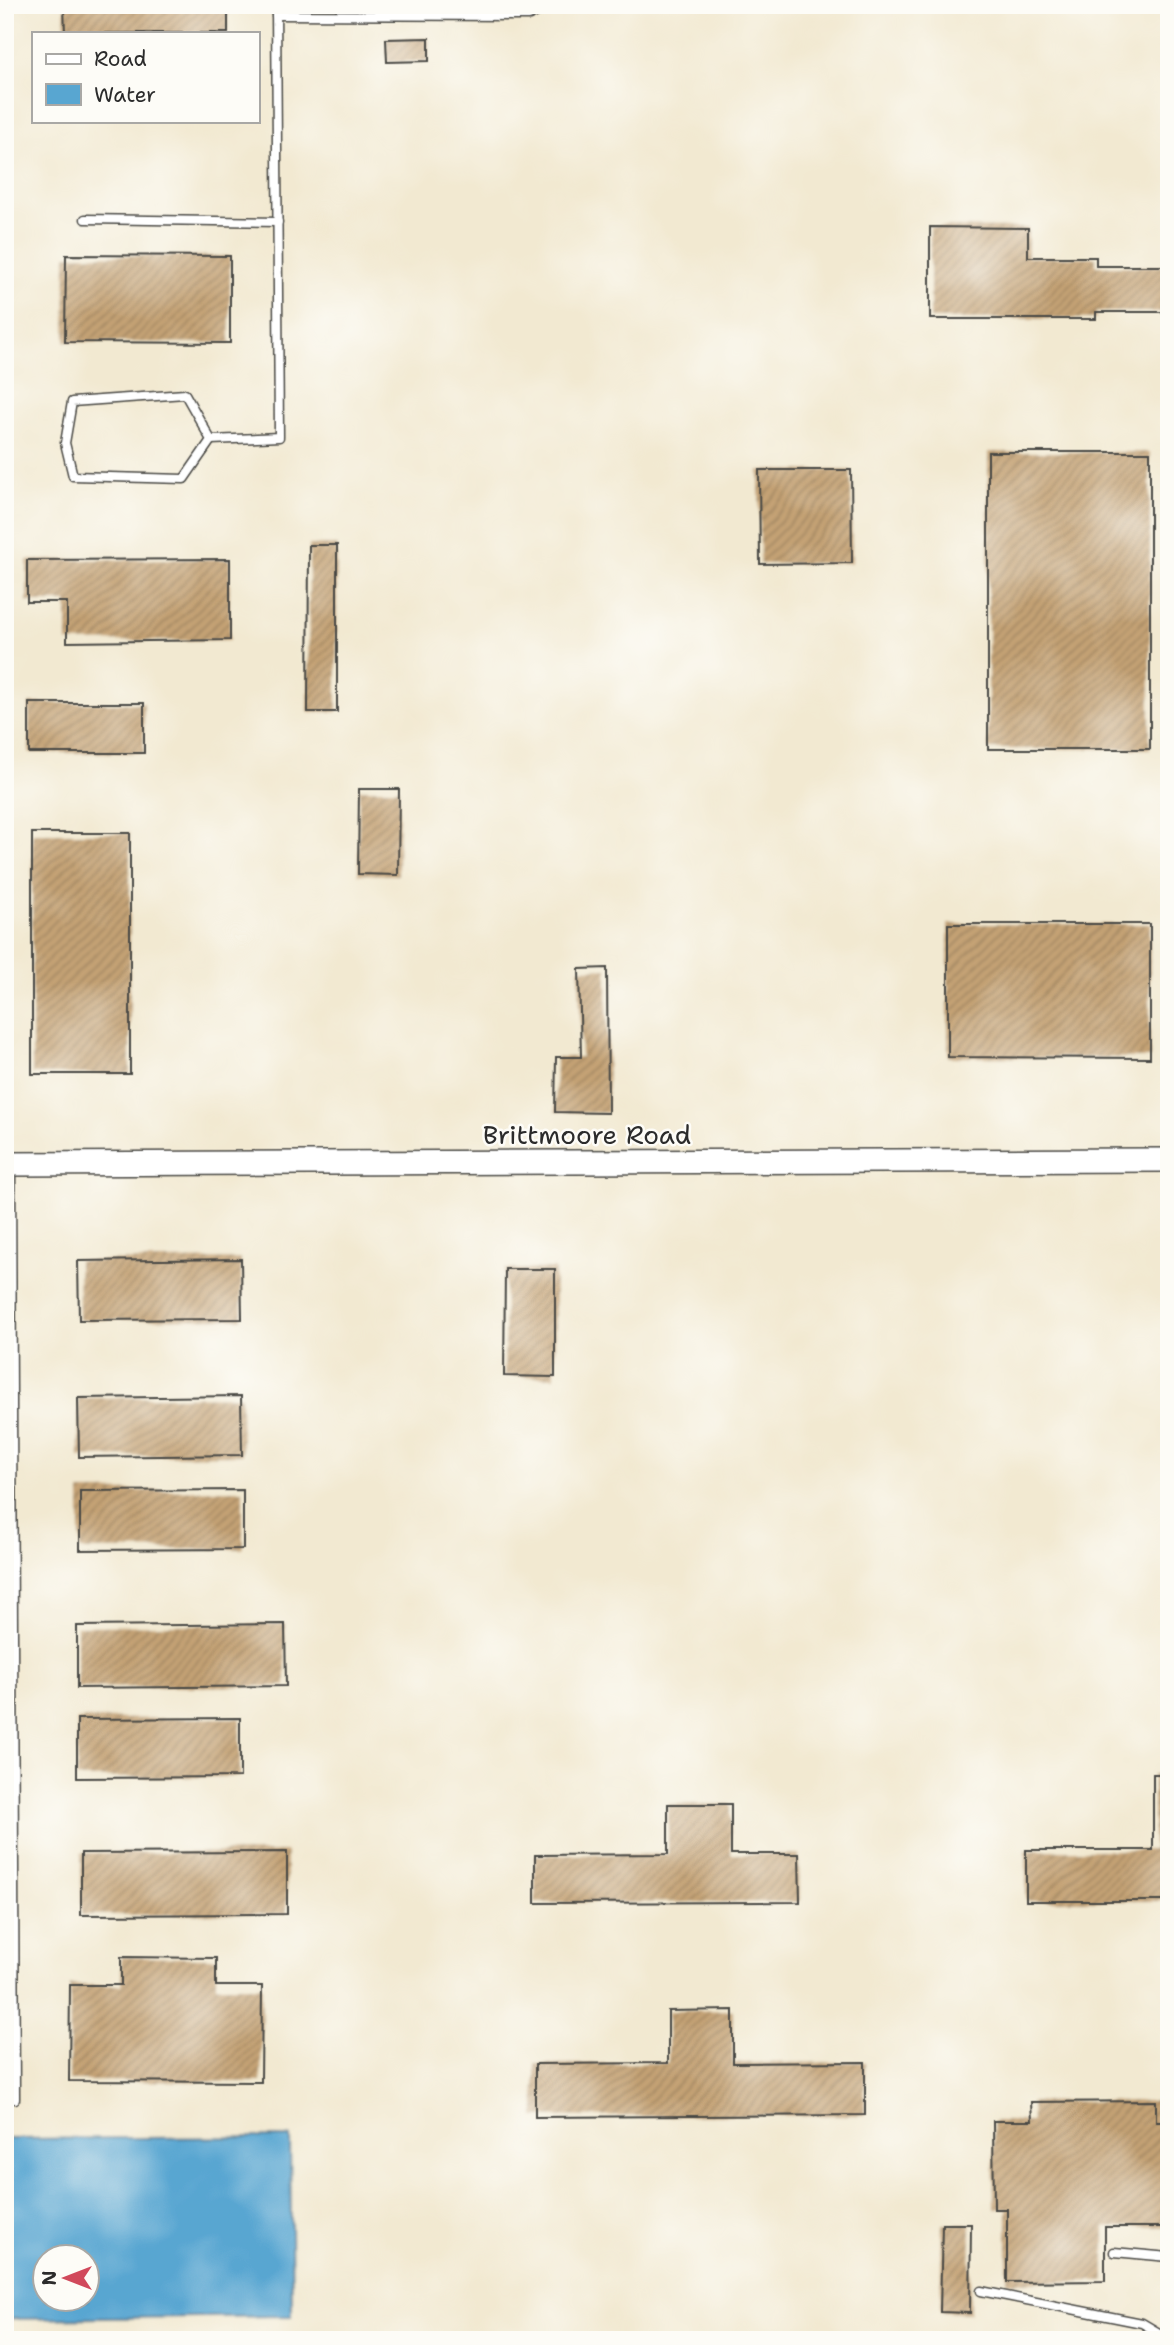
<svg xmlns="http://www.w3.org/2000/svg" width="1174" height="2345" font-family="'Shantell Sans',sans-serif">
	<style>
		.water { fill: #58a6d1; stroke: #42687e; stroke-width: 2; fill-rule: evenodd }
		.building { fill: url(#building-hatch) }
		.lines { fill: none; stroke-linecap: round; stroke-linejoin: round }
		.lane-casing { stroke: #494844; stroke-width: 11 }
		.secondary-casing { stroke: #494844; stroke-width: 26 }
		.lane { stroke: #fff; stroke-width: 8 }
		.secondary { stroke: #fff; stroke-width: 23 }
		.labels { text-anchor: middle; dominant-baseline: central; stroke-width: 5; stroke-linejoin: round; paint-order: stroke }
		.street-label { font-size: 26px; fill: #2b2b2b; stroke: #fdfcf7 }
	</style>
	<defs>
		<pattern id="building-hatch" width="6" height="6" patternUnits="userSpaceOnUse" patternTransform="scale(1.75)"><rect width="6" height="6" fill="#c4a275"/><path d="M-1 1l2-2M0 6l6-6M5 7l2-2" fill="none" stroke="#9f8460"/></pattern>
	</defs>
	<rect width="100%" height="100%" fill="#fdfcf7"/>
	<filter id="ink" filterUnits="userSpaceOnUse"><feTurbulence type="fractalNoise" baseFrequency=".0143" numOctaves="2"/><feDisplacementMap in="SourceGraphic" scale="14" xChannelSelector="R" yChannelSelector="G"/><feConvolveMatrix kernelMatrix="1 2 1 2 8 2 1 2 1" color-interpolation-filters="sRGB"/></filter>
	<filter id="wash" filterUnits="userSpaceOnUse"><feTurbulence type="fractalNoise" baseFrequency=".00686" numOctaves="4" result="noise"/><feDisplacementMap in="SourceGraphic" scale="28" xChannelSelector="R" yChannelSelector="G"/><feGaussianBlur stdDeviation="1.57" result="paint"/><feColorMatrix in="noise" values="0 0 0 0 0 0 0 0 0 0 0 0 0 0 0 0 0 1.4 0 .05"/><feComposite in="paint" operator="in"/></filter>
	<g filter="url(#wash)">
		<rect width="100%" height="100%" fill="#f2e9d1"/>
		<path class="water" d="M290 2137 292 2316 5 2319V2139ZM46 2258H88V2300H46Z"/>
		<g id="blocks">
			<g class="building">
				<path d="M64 5H228V33H65Z"/>
				<path d="M429 38V61L387 62 386 39Z"/>
				<path d="M930 227 1028 228V257H1096V266H1169V312H1096V319H930Z"/>
				<path d="M66 255 230 256V343L65 342Z"/>
				<rect x="988" y="452" width="162" height="297"/>
				<path d="M759 470H851L852 563 760 564Z"/>
				<path d="M309 545H337V712H308Z"/>
				<path d="M230 559V640L67 642V602H27V560Z"/>
				<rect x="29" y="703" width="115" height="50"/>
				<path d="M359 789H399L398 875 358 874Z"/>
				<rect x="32" y="833" width="98" height="241"/>
				<path d="M948 924H1150V1058L948 1057Z"/>
				<path d="M607 968 608 1113 555 1112 556 1057H581L579 969Z"/>
				<path d="M241 1259 242 1319 79 1320 78 1261Z"/>
				<path d="M505 1269H555V1377L504 1376Z"/>
				<path d="M241 1396 242 1455 79 1457 78 1398Z"/>
				<path d="M243 1490V1549L80 1550V1491Z"/>
				<path d="M285 1624 286 1686 77 1688V1626Z"/>
				<path d="M240 1718V1777L77 1778V1719Z"/>
				<path d="M1153 1774H1169V1901H1026V1850H1153Z"/>
				<path d="M668 1804H731V1854H799L800 1902 535 1903V1855L668 1854Z"/>
				<path d="M287 1852V1914L81 1915V1853Z"/>
				<path d="M121 1957 216 1958V1986H262L261 2082 69 2081 70 1985H121Z"/>
				<path d="M733 2010V2063L865 2062V2115L535 2117V2064L668 2063V2011Z"/>
				<path d="M1156 2101V2122H1169V2227H1105V2281L1007 2282V2209H994L993 2121H1032L1031 2102Z"/>
				<path d="M942 2224H971L970 2313 940 2312Z"/>
			</g>
		</g>
	</g>
	<g filter="url(#ink)">
		<use href="#blocks" fill-opacity="0" stroke="#494844" stroke-width="2"/>
		<g class="lines">
			<defs>
				<g id="lane">
					<path d="M276 15 529 16 545 8 546 5"/>
					<path d="M85 219 278 222"/>
					<path d="M185 394 211 440 184 479 73 476 65 443 72 402Z"/>
					<path d="M211 440 279 437 276 5"/>
					<path d="M11 1167 15 2099"/>
					<path d="M1114 2252 1169 2257"/>
					<path d="M981 2291 1142 2323 1169 2339"/>
				</g>
				<path id="secondary" d="M5 1164 1169 1160"/>
			</defs>
			<use href="#lane" class="lane-casing"/>
			<use href="#secondary" class="secondary-casing"/>
			<use href="#lane" class="lane"/>
			<use href="#secondary" class="secondary"/>
		</g>
	</g>
	<g class="labels">
		<g class="street-label">
			<text x="587" y="1134">Brittmoore Road</text>
		</g>
	</g>
	<rect width="1174" height="2345" fill="none" stroke="#fdfcf7" stroke-width="28"/>
	<rect x="32" y="32" width="228" height="91" fill="#fdfcf7" stroke="#a9a8a5" stroke-width="2"/>
	<rect x="46" y="54" width="35" height="10" fill="#ffffff" stroke="#a9a8a5" stroke-width="2"/>
	<text x="94" y="66" font-size="21" fill="#2b2b2b">Road</text>
	<rect x="46" y="84" width="35" height="21" fill="#58a6d1" stroke="#a9a8a5" stroke-width="2"/>
	<text x="94" y="102" font-size="21" fill="#2b2b2b">Water</text>
	<g transform="translate(66 2278) rotate(270)"><circle r="33" fill="#fdfcf7" stroke="#a9a8a5" stroke-width="2"/>
	<path d="M0-5L12 26L0 18L-12 26Z" fill="#d1495b"/>
	<text y="-10" font-size="19" font-weight="bold" text-anchor="middle" fill="#2b2b2b">N</text>
	</g>
</svg>
